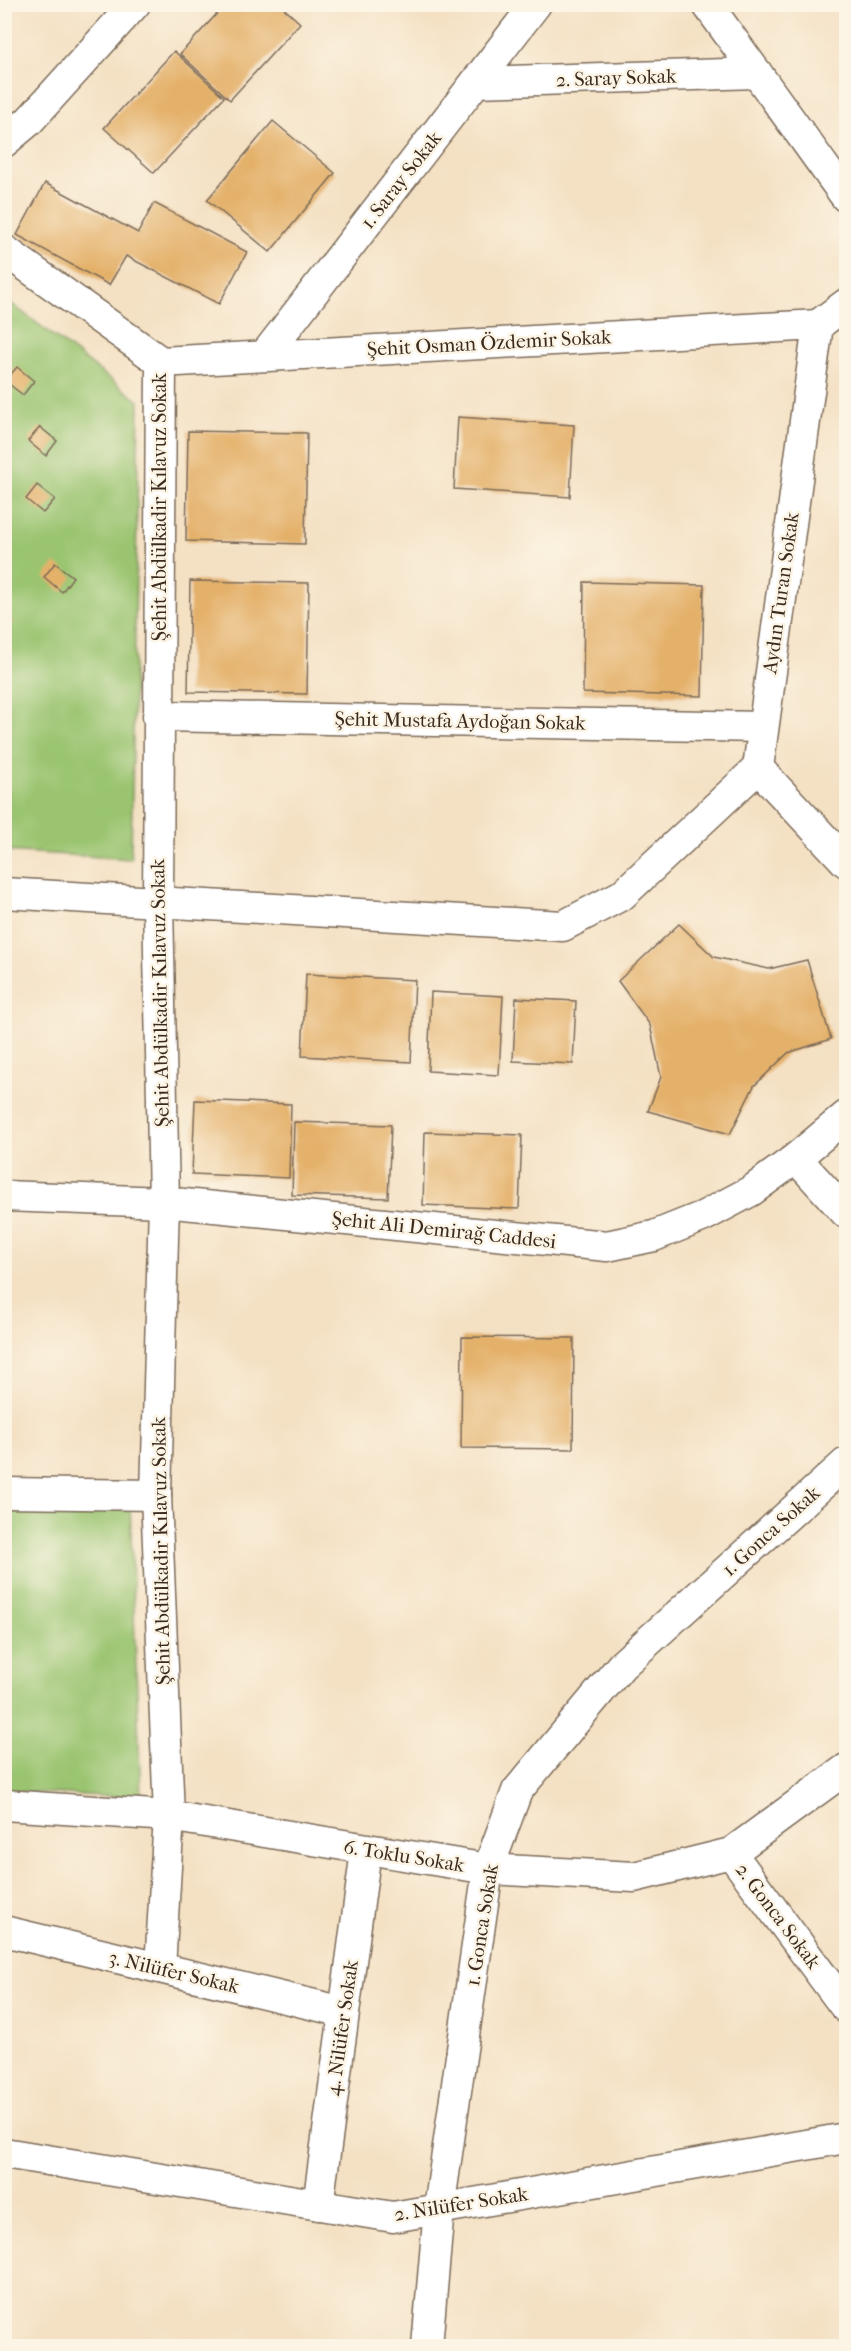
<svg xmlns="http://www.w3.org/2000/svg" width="851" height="2351" font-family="'IM FELL French Canon',serif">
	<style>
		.green { fill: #9ac470; stroke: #6a7747; stroke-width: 1.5 }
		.building { fill: #e4b16a }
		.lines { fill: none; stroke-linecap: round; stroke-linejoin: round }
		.street-casing { stroke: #7c6a58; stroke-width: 33 }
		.street { stroke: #fff; stroke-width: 30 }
		.labels { text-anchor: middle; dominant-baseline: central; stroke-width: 5; stroke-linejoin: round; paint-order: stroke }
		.street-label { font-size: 20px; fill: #3b2a1e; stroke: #fcf5e5 }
	</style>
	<rect width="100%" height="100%" fill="#fcf5e5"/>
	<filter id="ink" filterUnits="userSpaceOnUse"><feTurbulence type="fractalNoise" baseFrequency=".0167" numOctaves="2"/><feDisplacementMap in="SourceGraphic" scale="12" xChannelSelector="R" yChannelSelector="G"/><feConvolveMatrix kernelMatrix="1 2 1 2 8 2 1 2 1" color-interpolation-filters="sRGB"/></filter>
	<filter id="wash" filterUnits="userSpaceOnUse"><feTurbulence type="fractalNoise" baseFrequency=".008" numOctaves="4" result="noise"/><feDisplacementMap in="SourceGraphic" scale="24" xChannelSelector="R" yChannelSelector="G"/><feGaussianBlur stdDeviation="1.35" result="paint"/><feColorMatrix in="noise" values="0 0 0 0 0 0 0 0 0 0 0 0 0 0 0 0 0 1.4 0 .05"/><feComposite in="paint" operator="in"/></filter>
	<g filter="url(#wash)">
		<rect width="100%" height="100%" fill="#f4e1c4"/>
		<g class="green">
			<path d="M4 298 139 401 131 859 5 851Z"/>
			<path d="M130 1505 141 1798 5 1791 4 1510Z"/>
		</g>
		<g id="blocks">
			<g class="building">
				<path d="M226 4H279L300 23 230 100 180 54Z"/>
				<path d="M174 51 224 97 154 173 104 128Z"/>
				<path d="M273 121 335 173 270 252 207 200Z"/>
				<path d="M45 183 138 233 154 203 247 252 219 304 126 256 109 285 17 235Z"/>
				<path d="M17 367 34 381 23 395 5 381Z"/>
				<path d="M458 417 574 425 570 497 454 489Z"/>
				<path d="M40 427 57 441 46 456 28 441Z"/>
				<path d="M188 431 307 433 305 544 186 541Z"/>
				<path d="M37 485 55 499 43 513 26 499Z"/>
				<path d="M55 563 73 577 62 592 44 577Z"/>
				<path d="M190 581 309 583 307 694 188 692Z"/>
				<path d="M584 582 704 585 702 696 583 693Z"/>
				<path d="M4 615 13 622 4 633Z"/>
				<path d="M679 924 714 957 769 969 807 960 831 1039 788 1053 754 1086 730 1134 648 1111 661 1077 650 1025 618 981Z"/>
				<path d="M306 974 415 980 411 1062 302 1056Z"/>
				<path d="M431 992 503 996 499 1075 428 1071Z"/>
				<path d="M516 998 576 1001 573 1064 513 1061Z"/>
				<path d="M195 1100 291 1104 289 1178 192 1174Z"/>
				<path d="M294 1122 391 1125 388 1198 292 1195Z"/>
				<path d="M425 1132 522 1135 519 1209 423 1205Z"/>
				<path d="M462 1337 574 1338 573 1449 461 1448Z"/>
			</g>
		</g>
	</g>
	<g filter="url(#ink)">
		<use href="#blocks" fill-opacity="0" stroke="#7c6a58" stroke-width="1.5"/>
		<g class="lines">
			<defs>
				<g id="street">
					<path d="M707 4 846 197"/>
					<path d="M476 82 757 73"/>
					<path d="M4 142 29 121 135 4"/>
					<path d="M4 250 161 362 158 902 164 1202 156 1495 169 1816 160 1968"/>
					<path d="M846 304 818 325 758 768 846 862"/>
					<path d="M265 355 536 4"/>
					<path d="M161 362 818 325"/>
					<path d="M158 716 763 727"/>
					<path d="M4 893 563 926 622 895 758 768"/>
					<path d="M796 1158 846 1213"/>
					<path d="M4 1196 164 1202 607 1246 654 1236 704 1216 751 1191 796 1158 846 1116"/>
					<path d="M4 1493 156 1495"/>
					<path d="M4 1805 169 1816 488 1869 634 1877 731 1853 846 1769"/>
					<path d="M731 1853 846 2008"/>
					<path d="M4 1931 344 2012"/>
					<path d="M4 2153 393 2217 846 2138"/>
					<path d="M318 2205 366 1851"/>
					<path d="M427 2346 439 2209 488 1869 517 1791 622 1665 846 1463"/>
				</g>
			</defs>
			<use href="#street" class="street-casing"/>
			<use href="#street" class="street"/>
		</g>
	</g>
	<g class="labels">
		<g class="street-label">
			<text transform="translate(616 78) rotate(-2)">2. Saray Sokak</text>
			<text transform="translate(401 180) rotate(-52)">1. Saray Sokak</text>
			<text transform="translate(489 343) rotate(-3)">Şehit Osman Özdemir Sokak</text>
			<text transform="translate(159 507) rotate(-90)">Şehit Abdülkadir Kılavuz Sokak</text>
			<text transform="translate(781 593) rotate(-82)">Aydın Turan Sokak</text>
			<text transform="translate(460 721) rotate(1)">Şehit Mustafa Aydoğan Sokak</text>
			<text transform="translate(160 993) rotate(-91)">Şehit Abdülkadir Kılavuz Sokak</text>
			<text transform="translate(444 1230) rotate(6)">Şehit Ali Demirağ Caddesi</text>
			<text transform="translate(771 1531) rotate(-42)">1. Gonca Sokak</text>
			<text transform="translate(161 1551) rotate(-91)">Şehit Abdülkadir Kılavuz Sokak</text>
			<text transform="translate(404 1856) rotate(9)">6. Toklu Sokak</text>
			<text transform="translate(778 1916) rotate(53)">2. Gonca Sokak</text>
			<text transform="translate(482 1925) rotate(-81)">1. Gonca Sokak</text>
			<text transform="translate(174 1972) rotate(13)">3. Nilüfer Sokak</text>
			<text transform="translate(342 2028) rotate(-82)">4. Nilüfer Sokak</text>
			<text transform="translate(461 2204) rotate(-9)">2. Nilüfer Sokak</text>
		</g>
	</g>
	<rect width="851" height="2351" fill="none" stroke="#fcf5e5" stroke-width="24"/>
</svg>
